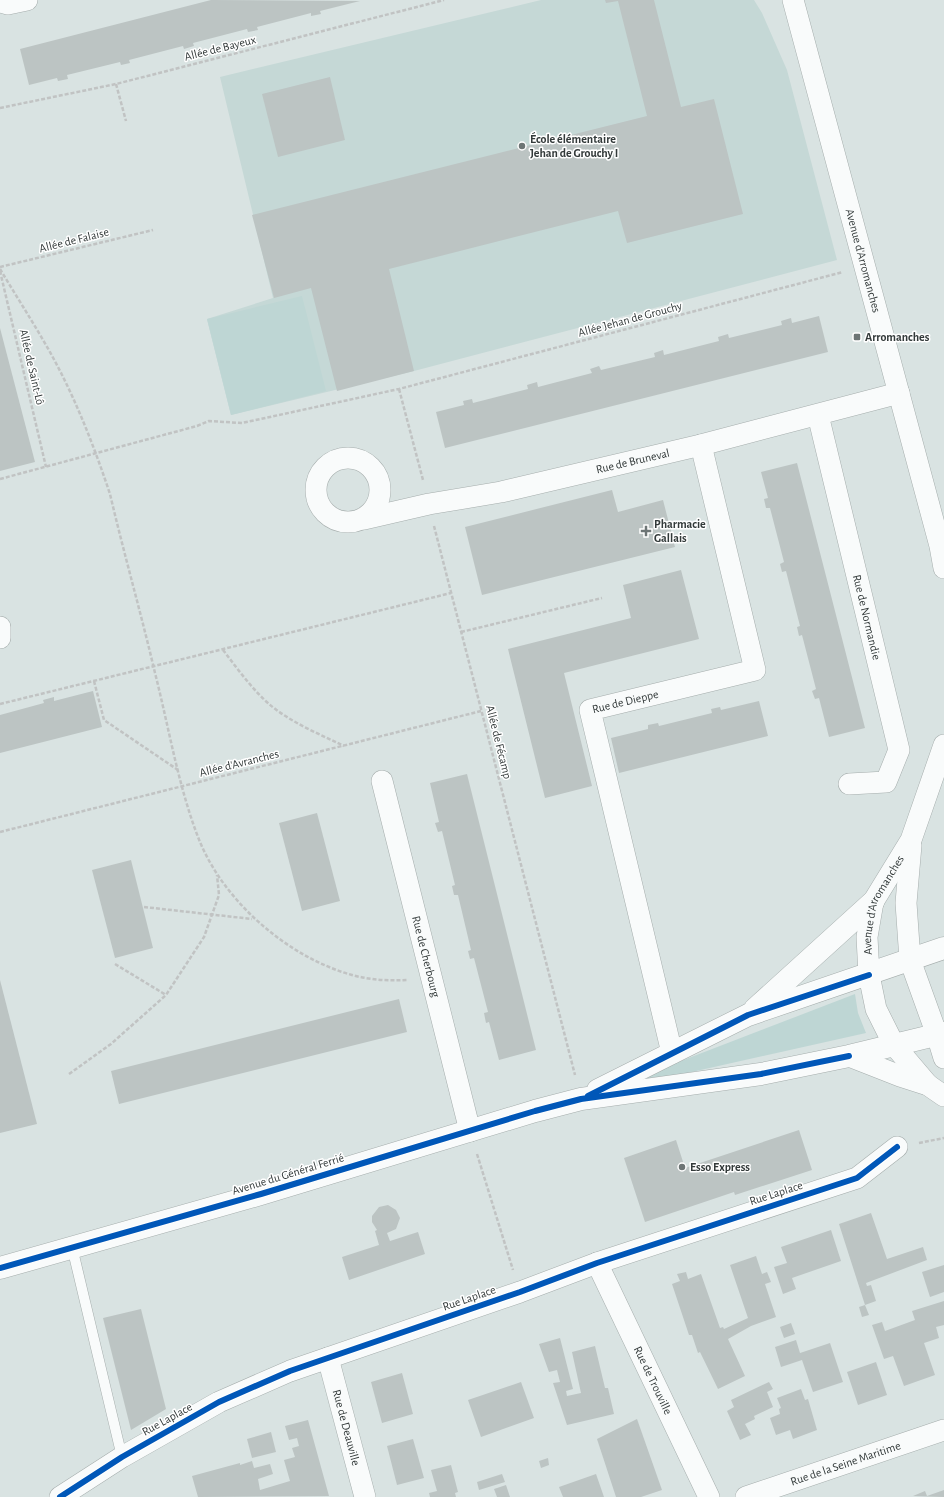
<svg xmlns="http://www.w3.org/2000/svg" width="944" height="1497" font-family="'Alegreya Sans',sans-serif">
	<rect width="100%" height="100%" fill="#d9e3e2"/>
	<polygon fill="#c5d8d6" points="541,0 754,0 762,13 787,70 837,260 414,371 231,415 207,319 273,298 220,77"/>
	<g fill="#bed6d4">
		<polygon points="302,296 326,391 231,415 207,319"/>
		<polygon points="855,994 858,1013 866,1033 598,1093"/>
	</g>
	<g fill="#bcc4c3">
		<polygon points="211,0 360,1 320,11 321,14 311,16 311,13 257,27 258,30 248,32 247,29 193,43 194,46 184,49 183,46 129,60 130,63 121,65 120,62 67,75 68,79 58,81 57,78 29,85 20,49"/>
		<polygon points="605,0 654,0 681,107 714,99 743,214 627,243 618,211 389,269 414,371 337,391 311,288 274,298 252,215 647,116 618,1 606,3"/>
		<polygon points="330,77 345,140 278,157 262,94"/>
		<polygon points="819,316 828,352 445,448 436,412 464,405 463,401 472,399 473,403 528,389 527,385 537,382 538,387 592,373 590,369 599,366 601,370 655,357 654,353 663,350 664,355 719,341 718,337 728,334 729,338 782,325 781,321 791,318 792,323"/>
		<polygon points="0,328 35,462 0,471"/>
		<polygon points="797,463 865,728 829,737 819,698 815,699 812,691 816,689 802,635 799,636 797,627 800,626 786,571 782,572 780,564 784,562 770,508 766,508 764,499 768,498 761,472"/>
		<polygon points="612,490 618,512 663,500 675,547 482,595 465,527"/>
		<polygon points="681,570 699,639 564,673 592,786 545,798 508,649 631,618 623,585"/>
		<polygon points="93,691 102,727 0,753 0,715 44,703 43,700 54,697 54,701"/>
		<polygon points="759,701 768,736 619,773 611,738 648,729 648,725 658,723 659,726 712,713 711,709 720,707 721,710"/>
		<polygon points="467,774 536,1050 499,1060 489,1022 486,1023 484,1013 488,1012 474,958 470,959 468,951 471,950 458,895 454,895 452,886 455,885 442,831 438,832 435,823 439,822 430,783"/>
		<polygon points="317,813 340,901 302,911 279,823"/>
		<polygon points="131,860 153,948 115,958 92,870"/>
		<polygon points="0,980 37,1124 0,1133"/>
		<polygon points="399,999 407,1032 119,1104 111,1071"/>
		<polygon points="799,1130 812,1170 735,1195 734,1192 645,1222 624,1158 676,1140 685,1168"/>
		<polygon points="388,1205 396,1210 400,1218 396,1229 387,1233 390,1241 418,1232 425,1254 349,1280 342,1257 379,1245 375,1231 377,1230 372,1222 372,1216 379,1207"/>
		<polygon points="871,1213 887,1259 923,1247 927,1260 866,1283 867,1286 871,1285 876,1301 865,1305 839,1224"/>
		<polygon points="831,1230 841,1261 792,1278 796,1289 783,1294 774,1267 787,1263 781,1247"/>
		<polygon points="756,1256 762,1274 767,1272 771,1282 765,1284 776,1317 751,1326 728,1339 745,1376 718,1389 700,1352 698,1353 692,1335 689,1335 672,1284 680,1281 677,1274 686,1272 688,1279 701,1274 720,1328 723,1327 724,1329 748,1318 730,1265"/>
		<polygon points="944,1265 944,1292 930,1297 922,1272"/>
		<polygon points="944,1301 944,1325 936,1327 939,1338 924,1343 935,1375 904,1386 893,1356 884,1359 872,1325 882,1322 885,1331 915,1320 912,1311"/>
		<polygon points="865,1305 869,1315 862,1317 859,1307"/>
		<polygon points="141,1309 166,1409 131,1430 103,1318"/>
		<polygon points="791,1323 795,1334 784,1338 780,1327"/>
		<polygon points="560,1338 573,1389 566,1391 567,1396 581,1393 572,1352 595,1346 605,1388 608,1388 614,1414 567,1425 553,1383 560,1382 557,1370 549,1372 539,1344"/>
		<polygon points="796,1340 800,1353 830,1343 843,1382 813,1392 802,1360 781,1367 775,1347"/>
		<polygon points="876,1362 887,1395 858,1405 847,1372"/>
		<polygon points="402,1373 413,1414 382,1423 371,1382"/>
		<polygon points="521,1382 534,1418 481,1437 468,1400"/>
		<polygon points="769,1382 773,1389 767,1392 773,1407 754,1416 755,1419 745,1424 751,1435 740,1440 727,1411 734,1407 731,1400"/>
		<polygon points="801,1389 805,1400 808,1399 817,1430 793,1439 790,1430 776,1435 770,1418 780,1414 779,1409 781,1408 777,1398"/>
		<polygon points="637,1419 662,1490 641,1497 616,1497 597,1439"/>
		<polygon points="308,1420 329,1496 198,1497 192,1476 240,1463 240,1465 252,1461 254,1468 270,1464 273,1474 258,1479 260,1490 290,1481 284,1460 295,1457 292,1448 299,1446 297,1438 289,1440 285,1426"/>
		<polygon points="271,1432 276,1452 252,1458 247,1439"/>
		<polygon points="413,1439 424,1478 397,1485 387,1446"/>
		<polygon points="548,1458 549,1465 541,1468 539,1461"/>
		<polygon points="451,1465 458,1492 455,1493 456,1497 430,1497 429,1493 437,1491 431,1470"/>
		<polygon points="502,1474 505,1482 479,1490 477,1482"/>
		<polygon points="596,1474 604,1497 563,1497 559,1487"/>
		<polygon points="506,1485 510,1497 497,1497 494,1489"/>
		<polygon points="944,1490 944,1497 913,1496 925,1491 927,1496"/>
	</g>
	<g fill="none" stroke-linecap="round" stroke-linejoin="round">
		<defs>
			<polyline id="service" points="72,1247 122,1457"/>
			<g id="minor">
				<path id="s1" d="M 793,0 L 940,546 L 944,568"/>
				<polyline points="0,2 8,4 27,0"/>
				<path id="s2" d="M 818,415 L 899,750 L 886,782 L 849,784"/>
				<circle cx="348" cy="490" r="32"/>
				<path id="s3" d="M 364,519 L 429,504 L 501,492 L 701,445 L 899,393"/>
				<polyline points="0,627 0,638"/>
				<path id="s4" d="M 382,781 L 470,1131"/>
				<polyline points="911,845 906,903 910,960 937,1035 944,1058"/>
				<path id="s5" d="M 672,1053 L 590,710 L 755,670 L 701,445"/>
				<polyline points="849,1056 900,1076 928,1085 944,1096"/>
				<path id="s6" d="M 928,1085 L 894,1045 L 876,1009 L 869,975 L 867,937 L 873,902 L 911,840 L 944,745"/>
				<path id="s7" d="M 597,1263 L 709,1497"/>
				<path id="s8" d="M 328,1358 L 365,1497"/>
				<polyline points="60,1497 122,1457 219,1402 290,1371 520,1292 597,1263 857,1178 897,1147"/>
				<path id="s9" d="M 746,1497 L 944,1430"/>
			</g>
			<g id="tertiary">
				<polyline points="755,1009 873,902"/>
				<polyline points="598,1090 748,1015 944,948"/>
				<polyline points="0,1268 261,1194 535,1111 581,1099 761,1074 849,1056 944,1033"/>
			</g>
		</defs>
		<use href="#service" stroke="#a5adac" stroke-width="11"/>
		<use href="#minor" stroke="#a5adac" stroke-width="22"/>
		<use href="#tertiary" stroke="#a5adac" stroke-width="23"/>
		<g stroke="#c1c3c3" stroke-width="2.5" stroke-dasharray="4 2" stroke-linecap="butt">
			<polyline points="116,84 126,121"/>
			<polyline points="0,108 116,84 444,0"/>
			<polyline points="0,267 153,230"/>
			<path d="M 0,269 C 15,294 31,319 46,345 C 73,392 93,443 110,494 C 124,554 141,613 155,673 C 169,728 178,785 198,837 C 222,900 287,957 352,975 C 370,980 389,981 408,980"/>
			<polyline points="0,271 46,467"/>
			<polyline points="399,389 423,480"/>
			<polyline points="0,479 197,426 209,421 242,423 399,389 843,272"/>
			<polyline points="434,526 575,1075"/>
			<polyline points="461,632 602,598"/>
			<path d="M 223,650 C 237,668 251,688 269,704 C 290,722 319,734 344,746"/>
			<polyline points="94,681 104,720 178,770"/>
			<polyline points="0,704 451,593"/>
			<polyline points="0,832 481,711"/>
			<polyline points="144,907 252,919"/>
			<polyline points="115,964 166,995"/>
			<polyline points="69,1074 111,1044 166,995 204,937 219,895 217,875"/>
			<polyline points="919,1143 944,1138"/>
			<polyline points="477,1154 513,1270"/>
		</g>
		<use href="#service" stroke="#f9fbfb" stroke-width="10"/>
		<use href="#minor" stroke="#f9fbfb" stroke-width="21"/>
		<use href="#tertiary" stroke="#f9fbfb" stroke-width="22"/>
		<defs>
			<g id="cycleway">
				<polyline points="588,1096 748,1015 869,975"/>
				<polyline points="0,1268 261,1194 535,1111 581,1099 761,1074 849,1056"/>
				<polyline points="60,1497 122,1457 219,1402 290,1371 520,1292 597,1263 857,1178 897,1147"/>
			</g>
		</defs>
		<use href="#cycleway" stroke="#fff" stroke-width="8"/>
		<use href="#cycleway" stroke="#0057b8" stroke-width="6"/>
	</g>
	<g fill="#6d7575" stroke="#fff" stroke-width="1.5">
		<circle cx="522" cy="146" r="4"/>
		<rect x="853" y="333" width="8" height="8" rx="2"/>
		<path d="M644 525h4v4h4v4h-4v4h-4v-4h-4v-4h4z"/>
		<circle cx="682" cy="1167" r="4"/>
	</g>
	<g text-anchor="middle" stroke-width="3" stroke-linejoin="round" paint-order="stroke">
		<g font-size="12" fill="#333a3a" stroke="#fff">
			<text transform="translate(220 48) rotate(-14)" y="4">Allée de Bayeux</text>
			<text transform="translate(74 240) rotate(-14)" y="4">Allée de Falaise</text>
			<text dy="4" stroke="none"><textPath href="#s1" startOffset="270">Avenue d'Arromanches</textPath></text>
			<text transform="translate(630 319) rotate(-15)" y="4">Allée Jehan de Grouchy</text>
			<text transform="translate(32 367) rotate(77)" y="4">Allée de Saint-Lô</text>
			<text dy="4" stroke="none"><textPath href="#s3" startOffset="275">Rue de Bruneval</textPath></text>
			<text dy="4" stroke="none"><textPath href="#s2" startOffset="208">Rue de Normandie</textPath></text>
			<text dy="4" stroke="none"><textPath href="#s5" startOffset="389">Rue de Dieppe</textPath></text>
			<text transform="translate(499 742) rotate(76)" y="4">Allée de Fécamp</text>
			<text transform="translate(239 763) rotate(-14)" y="4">Allée d'Avranches</text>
			<text dy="4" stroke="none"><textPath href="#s6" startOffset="201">Avenue d'Arromanches</textPath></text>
			<text dy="4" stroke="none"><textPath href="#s4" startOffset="181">Rue de Cherbourg</textPath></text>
			<text transform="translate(288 1174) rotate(-17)" y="4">Avenue du Général Ferrié</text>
			<text transform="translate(776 1193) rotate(-18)" y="4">Rue Laplace</text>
			<text transform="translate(469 1298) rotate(-19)" y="4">Rue Laplace</text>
			<text dy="4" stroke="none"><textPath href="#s7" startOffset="130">Rue de Trouville</textPath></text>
			<text transform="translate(167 1419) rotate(-29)" y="4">Rue Laplace</text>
			<text dy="4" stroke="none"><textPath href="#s8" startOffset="72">Rue de Deauville</textPath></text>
			<text dy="4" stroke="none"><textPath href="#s9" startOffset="105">Rue de la Seine Maritime</textPath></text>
		</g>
		<g font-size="12" font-weight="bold" fill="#333a3a" stroke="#fff" text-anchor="start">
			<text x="530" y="143">École élémentaire<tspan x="530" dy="14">Jehan de Grouchy I</tspan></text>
			<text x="865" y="341">Arromanches</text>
			<text x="654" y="528">Pharmacie<tspan x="654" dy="14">Gallais</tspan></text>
			<text x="690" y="1171">Esso Express</text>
		</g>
	</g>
</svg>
